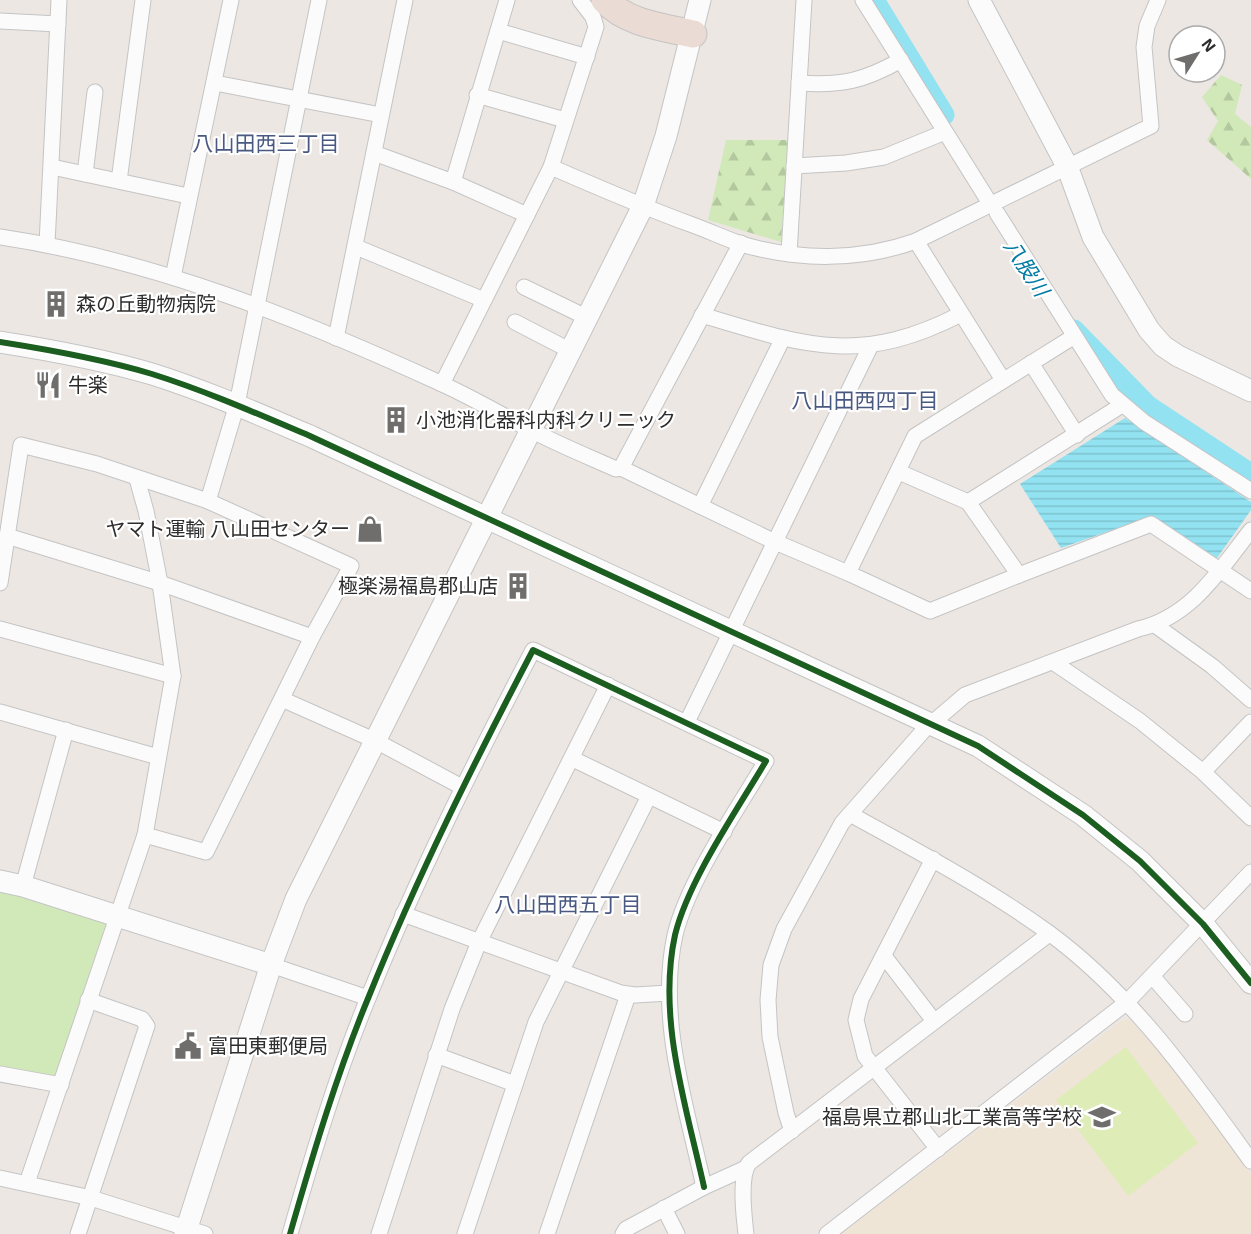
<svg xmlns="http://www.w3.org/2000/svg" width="1251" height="1234" font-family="'Exo 2','Noto Sans JP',sans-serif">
	<defs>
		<pattern id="forest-firs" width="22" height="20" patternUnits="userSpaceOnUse" patternTransform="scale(1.5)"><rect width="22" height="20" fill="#d1e9b9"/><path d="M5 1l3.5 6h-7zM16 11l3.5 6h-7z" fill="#b4c89f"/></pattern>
		<pattern id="water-rules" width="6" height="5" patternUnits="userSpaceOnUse" patternTransform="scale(1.5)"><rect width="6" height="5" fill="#92e2f1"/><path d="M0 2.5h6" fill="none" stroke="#7ec2cf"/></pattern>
	</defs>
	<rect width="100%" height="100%" fill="#ece7e2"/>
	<polygon fill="#efe5d7" points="1129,1019 1166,1060 1251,1174 1251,1234 841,1234 1121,1021"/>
	<g fill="url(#forest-firs)">
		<polygon points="1221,75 1242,85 1235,114 1251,127 1251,179 1207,140 1218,121 1202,97"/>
		<polygon points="726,140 788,140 781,242 708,220"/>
	</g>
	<polygon fill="#d1e9b9" points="0,889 107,920 55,1077 0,1068"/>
	<polygon fill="#deecb7" points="1126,1047 1198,1143 1128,1196 1056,1100"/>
	<polygon fill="url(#water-rules)" points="1125,418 1251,502 1251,510 1217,558 1152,516 1061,548 1020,484"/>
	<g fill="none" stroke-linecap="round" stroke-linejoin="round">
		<g stroke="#92e2f1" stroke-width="21">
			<polyline points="874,0 944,115"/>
			<polyline points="1074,330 1148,406 1251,474"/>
		</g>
		<defs>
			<g id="street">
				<polyline points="863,0 991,205"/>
				<polyline points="0,21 58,24"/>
				<polyline points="498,31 587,57"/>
				<polyline points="215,83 381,115"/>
				<path d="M 799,83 C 841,86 864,81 901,60"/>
				<polyline points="477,95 565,120"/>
				<polyline points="374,153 453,182 527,215"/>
				<polyline points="794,166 846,163 884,157 945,132"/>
				<polyline points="52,167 188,196"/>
				<polyline points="551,167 596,27 593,17 580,0"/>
				<polyline points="85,174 95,92"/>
				<polyline points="119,181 143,0"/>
				<polyline points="453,182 507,0"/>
				<polyline points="997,213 1112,395 1144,422 1251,491"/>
				<path d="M 0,237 C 154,260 300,319 440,383 C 471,397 500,414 529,429 C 557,444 587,456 616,469 L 621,468"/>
				<polyline points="916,241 1003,380"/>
				<polyline points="741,243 621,468 773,541 848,573 915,436 1073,337"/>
				<polyline points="47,244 59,0"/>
				<polyline points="356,247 484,300"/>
				<polyline points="789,254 804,0"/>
				<polyline points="173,277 231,0"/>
				<polyline points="524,287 588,318"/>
				<path d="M 702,315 C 805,346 860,366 961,314"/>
				<polyline points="515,322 571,351"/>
				<polyline points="336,338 405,0"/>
				<polyline points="1031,363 1077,435"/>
				<path d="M 442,384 L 551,167 C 597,187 643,207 690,224 C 707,230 724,238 741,244 C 799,261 860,261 916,241 L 1151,126 L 1144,47 L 1147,26 L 1158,0"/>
				<polyline points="899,472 968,502 1019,575 1151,524 1251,591"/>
				<polyline points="208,501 237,404 319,0"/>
				<polyline points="968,502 1122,405"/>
				<polyline points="700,506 783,338"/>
				<polyline points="7,536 160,583 312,637"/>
				<polyline points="848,573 930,611 1019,575"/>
				<polyline points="0,583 21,445 97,464 208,501 351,566 312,637 206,852 145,835"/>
				<polyline points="1155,625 1212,666 1251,700"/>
				<polyline points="0,629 173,676"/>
				<polyline points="1053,662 1140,721 1203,772 1251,818"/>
				<polyline points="284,700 374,740 462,787"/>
				<polyline points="0,712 158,757"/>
				<polyline points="687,722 871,345"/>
				<polyline points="573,759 724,832"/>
				<polyline points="1203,772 1251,722"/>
				<path d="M 850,814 C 917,851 987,888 1049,933 C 1131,993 1192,1079 1251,1161"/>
				<polyline points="933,859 861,999 856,1020 865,1056 938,1149"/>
				<polyline points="23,886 66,730"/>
				<polyline points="403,914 621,993 635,995 669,993"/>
				<polyline points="884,956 934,1021"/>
				<polyline points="271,965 368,998"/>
				<polyline points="1153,977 1185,1014"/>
				<polyline points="436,1055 515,1084"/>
				<polyline points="0,1074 61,1085"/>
				<path d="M 792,1131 L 786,1113 L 770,1037 L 768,1000 L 771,965 L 784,929 L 842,823 L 924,730 L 965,695 L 1138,629 C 1191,617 1219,571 1251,530"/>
				<polyline points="0,1178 91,1198 205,1234"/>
				<polyline points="27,1183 145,835 173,676 160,583 146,511 137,479"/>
				<polyline points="664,1208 677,1234"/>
				<polyline points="78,1234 147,1026 142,1019 88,1000"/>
				<path d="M 290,1234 C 313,1154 337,1073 369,996 C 417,877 474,763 533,650 L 766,761 C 737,810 688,881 675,935 C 657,1018 686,1105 704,1187"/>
				<polyline points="379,1234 452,1009 479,942 608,685"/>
				<polyline points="465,1234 536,1022 649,796"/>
				<polyline points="547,1234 628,995"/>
				<polyline points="623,1234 626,1229 704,1187 746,1168"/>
				<path d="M 746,1234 C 744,1217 739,1177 749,1163 L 1049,934"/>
				<polyline points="827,1234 1126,1003 1251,872"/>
			</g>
			<g id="secondary">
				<polyline points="979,0 1067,166 1093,237 1149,330 1163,346 1178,356 1251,391"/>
				<path d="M 0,342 C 51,350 102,359 152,374 C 206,391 258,414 310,436 L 978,746 L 1083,815 L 1140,861 L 1203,924 L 1251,983"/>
				<polyline points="0,881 23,886 271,965"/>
				<polyline points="185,1234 271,965 296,899 643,206 666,136 700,0"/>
			</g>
			<path id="highway" d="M 605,0 C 627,24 663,27 693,34"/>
		</defs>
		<use href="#street" stroke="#c5c4c4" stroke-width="17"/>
		<use href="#secondary" stroke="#c5c4c4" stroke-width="23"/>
		<use href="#highway" stroke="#c6c4c3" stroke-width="29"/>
		<use href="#street" stroke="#fcfbfb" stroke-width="15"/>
		<use href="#secondary" stroke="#fcfbfb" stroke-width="21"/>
		<use href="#highway" stroke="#eadcd4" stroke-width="27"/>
		<defs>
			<g id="cycleway">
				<path d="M 0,342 C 51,350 102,359 152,374 C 206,391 258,414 310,436 L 978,746 L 1083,815 L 1140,861 L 1203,924 L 1251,983"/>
				<path d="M 290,1234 C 313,1154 337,1073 369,996 C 417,877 474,763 533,650 L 766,761 C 737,810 688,881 675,935 C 657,1018 686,1105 704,1187"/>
			</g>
		</defs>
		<use href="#cycleway" stroke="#fff" stroke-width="10"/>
		<use href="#cycleway" stroke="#1b5e20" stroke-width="6"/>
	</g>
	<defs>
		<symbol id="building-bare" viewBox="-9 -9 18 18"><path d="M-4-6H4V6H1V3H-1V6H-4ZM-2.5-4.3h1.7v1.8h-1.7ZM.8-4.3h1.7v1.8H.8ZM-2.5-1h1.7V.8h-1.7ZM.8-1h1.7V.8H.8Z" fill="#706e6c" stroke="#fff" stroke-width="2.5" paint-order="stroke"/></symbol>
		<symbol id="restaurant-bare" viewBox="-9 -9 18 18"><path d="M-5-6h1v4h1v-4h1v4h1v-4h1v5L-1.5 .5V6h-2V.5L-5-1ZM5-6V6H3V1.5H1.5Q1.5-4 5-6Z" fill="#706e6c" stroke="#fff" stroke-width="2.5" paint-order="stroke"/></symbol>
		<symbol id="shop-bare" viewBox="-9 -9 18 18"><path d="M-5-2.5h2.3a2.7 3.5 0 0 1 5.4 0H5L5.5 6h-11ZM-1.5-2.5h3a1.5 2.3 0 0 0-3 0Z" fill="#706e6c" stroke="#fff" stroke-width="2.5" paint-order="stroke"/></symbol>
		<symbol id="civic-bare" viewBox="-9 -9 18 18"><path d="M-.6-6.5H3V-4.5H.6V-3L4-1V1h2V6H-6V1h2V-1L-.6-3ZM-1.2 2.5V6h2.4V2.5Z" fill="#706e6c" stroke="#fff" stroke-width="2.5" paint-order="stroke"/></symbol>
		<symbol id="school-bare" viewBox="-9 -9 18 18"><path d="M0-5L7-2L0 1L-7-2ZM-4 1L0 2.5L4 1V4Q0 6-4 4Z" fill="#706e6c" stroke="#fff" stroke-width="2.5" paint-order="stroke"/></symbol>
	</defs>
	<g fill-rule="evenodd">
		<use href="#building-bare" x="37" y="285" width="38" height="38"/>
		<use href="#restaurant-bare" x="29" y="366" width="38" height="38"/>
		<use href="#building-bare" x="377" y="401" width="38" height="38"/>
		<use href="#shop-bare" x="351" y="510" width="38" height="38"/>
		<use href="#building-bare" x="499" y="567" width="38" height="38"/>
		<use href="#civic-bare" x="169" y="1027" width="38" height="38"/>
		<use href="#school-bare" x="1083" y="1098" width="38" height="38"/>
	</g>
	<g text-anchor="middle" stroke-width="4.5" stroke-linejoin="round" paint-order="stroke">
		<g font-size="20" fill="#2d2d2d" stroke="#fff" text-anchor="start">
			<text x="76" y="311">森の丘動物病院</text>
			<text x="68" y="392">牛楽</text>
			<text x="416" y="427">小池消化器科内科クリニック</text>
			<text x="350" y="536" text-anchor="end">ヤマト運輸 八山田センター</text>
			<text x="498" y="593" text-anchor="end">極楽湯福島郡山店</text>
			<text x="208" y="1053">富田東郵便局</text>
			<text x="1082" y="1124" text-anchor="end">福島県立郡山北工業高等学校</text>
		</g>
		<g font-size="21" fill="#495982" stroke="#fff">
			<text x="266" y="151">八山田西三丁目</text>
			<text x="865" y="408">八山田西四丁目</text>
			<text x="568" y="912">八山田西五丁目</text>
		</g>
		<g font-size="21" font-style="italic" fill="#047ba4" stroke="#fff">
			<text transform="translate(1026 268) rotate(57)" y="7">八股川</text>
		</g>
	</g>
	<g transform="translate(1197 54) rotate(53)"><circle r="28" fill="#ffffff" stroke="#ababab" stroke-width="1.5"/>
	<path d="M0-4.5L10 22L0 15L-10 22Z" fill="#706e6c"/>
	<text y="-9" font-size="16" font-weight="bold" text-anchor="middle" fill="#2d2d2d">N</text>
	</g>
</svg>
